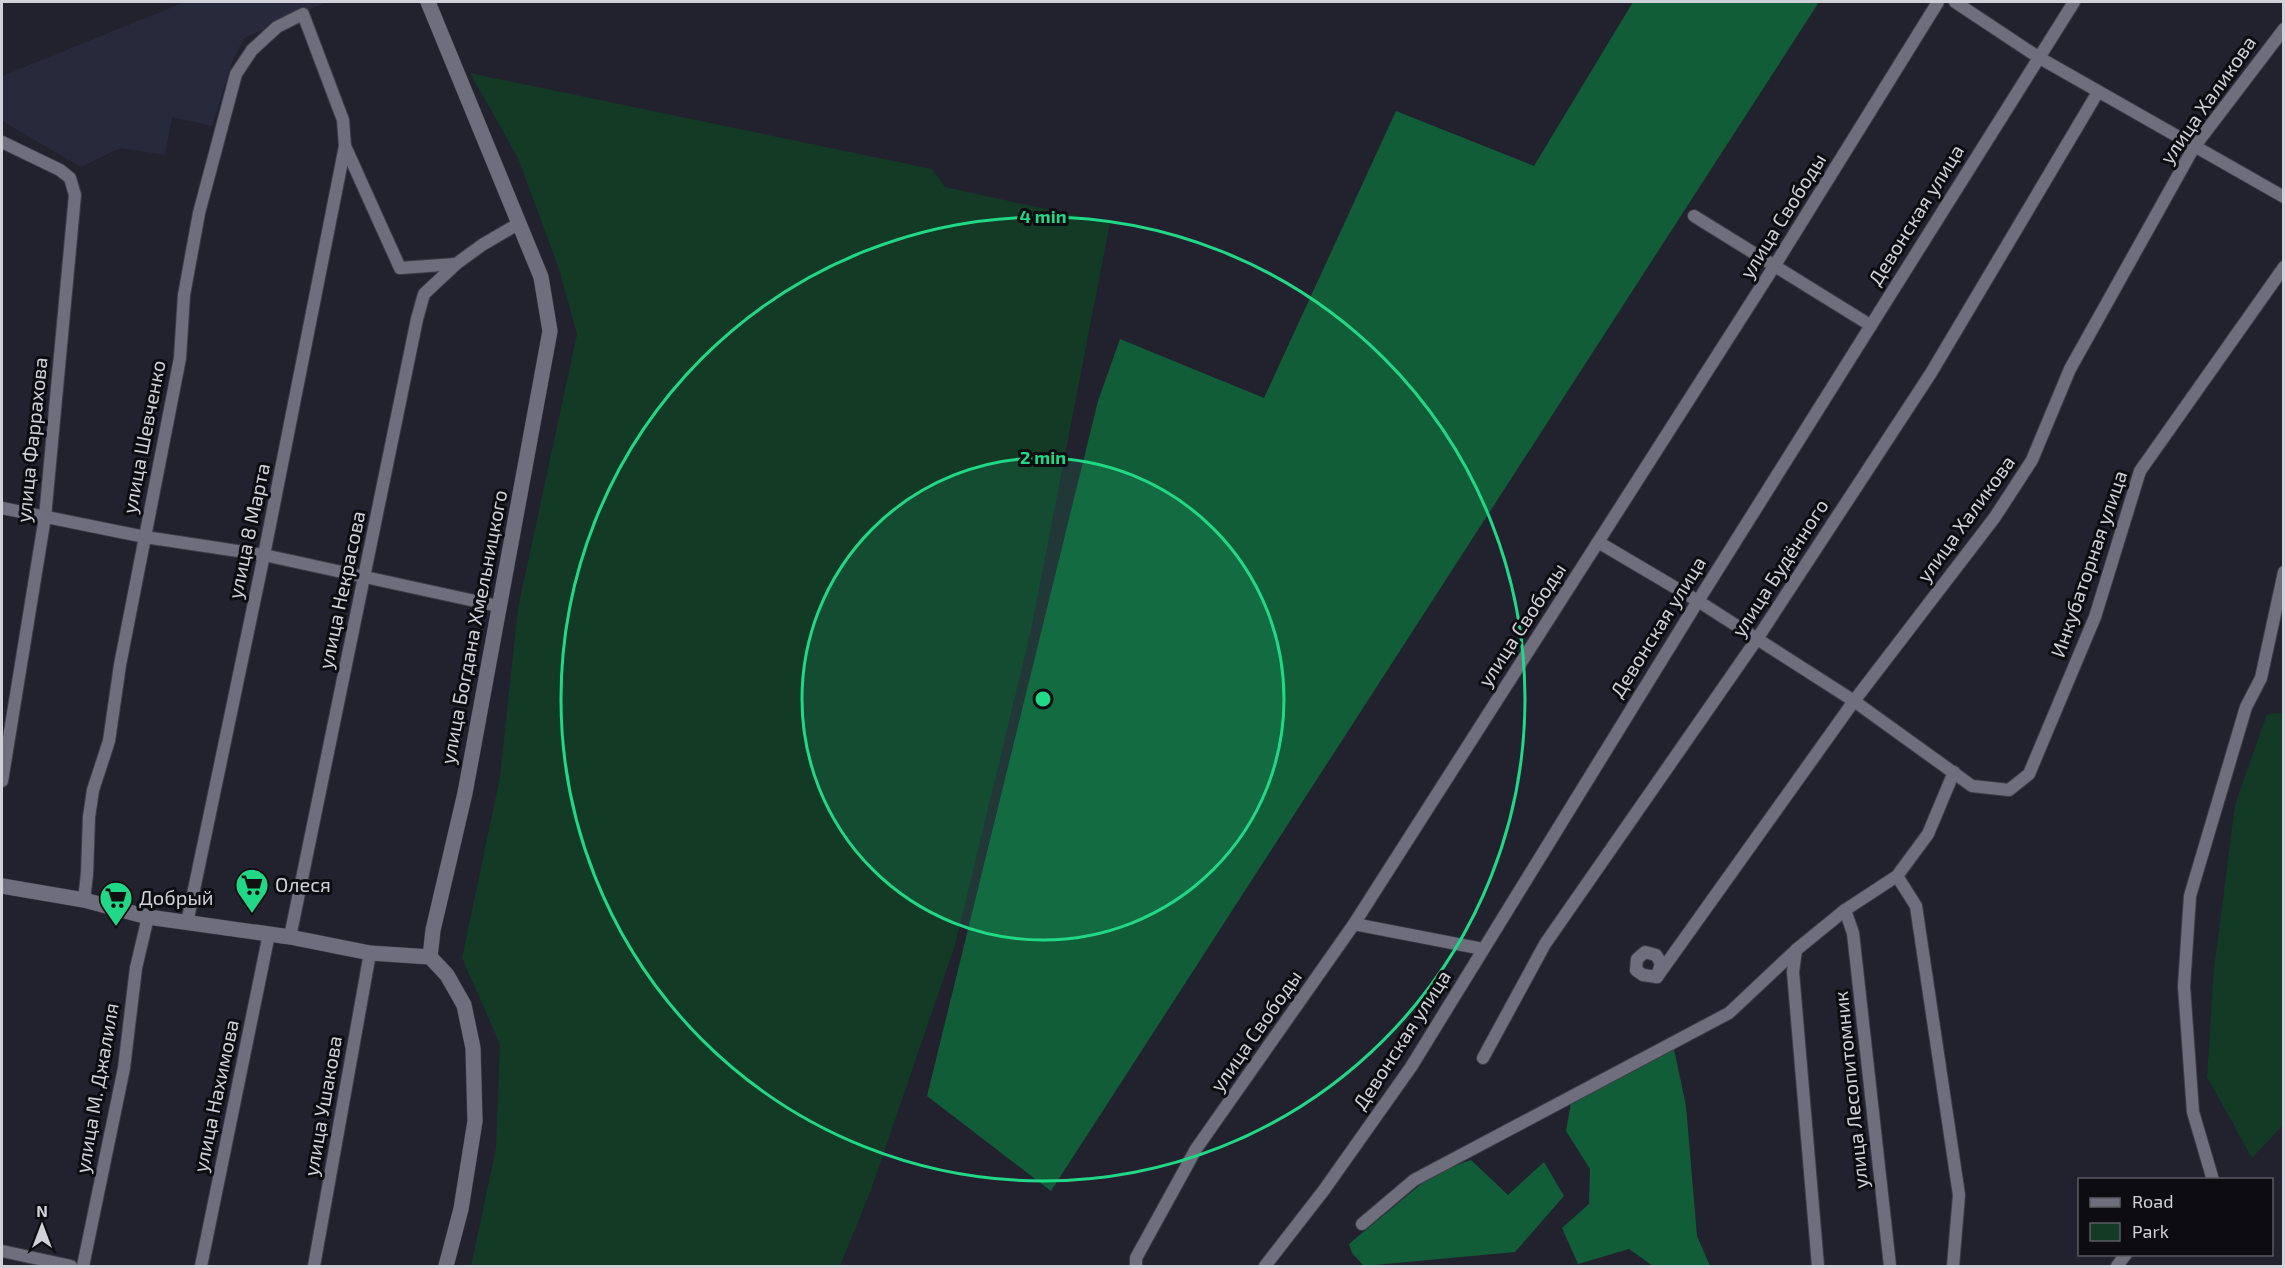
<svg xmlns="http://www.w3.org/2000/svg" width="2285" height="1268" font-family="'Exo 2',sans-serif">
	<rect width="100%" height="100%" fill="#22222e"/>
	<polygon fill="#28293b" points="185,2 327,2 244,38 232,62 212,126 172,117 165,155 120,148 81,167 2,121 2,76"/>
	<g fill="#123a25">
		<polygon points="470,73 932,169 945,187 1110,223 1031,630 955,945 871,1190 840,1266 471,1266 496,1148 500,1044 462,958 500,777 518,608 577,334 559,269 518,158"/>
		<polygon points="2283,713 2283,1125 2252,1158 2207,1077 2214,969 2235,805 2267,714"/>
	</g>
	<g fill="#105d38">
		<polygon points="1633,2 1819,2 1051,1191 927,1096 1098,401 1120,339 1264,398 1396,111 1534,166"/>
		<polygon points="1674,1049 1686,1106 1697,1236 1710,1266 1653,1266 1629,1249 1578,1264 1562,1228 1589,1204 1590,1169 1566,1131 1571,1103"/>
		<polygon points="1471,1160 1508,1195 1544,1162 1564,1196 1515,1252 1364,1266 1352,1253 1349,1244 1433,1174"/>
	</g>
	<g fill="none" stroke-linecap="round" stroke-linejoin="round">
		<defs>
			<g id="minor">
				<polyline points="1955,2 2038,57 2284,197"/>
				<polyline points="2,142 60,170 70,178 75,195 45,517 2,781"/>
				<polyline points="1694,216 1870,325"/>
				<polyline points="2,508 145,537 264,555 498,606"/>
				<polyline points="1598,542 1698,601 1854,701 1972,786 2009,790 2029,774 2095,617 2140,471 2284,267"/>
				<polyline points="1897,876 1916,906 1959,1195 1953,1266"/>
				<polyline points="84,900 87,874 89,817 93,790 109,741 120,665 180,358 184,295 199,213 236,74 252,50 277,27 303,14 343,120 345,146 400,268 456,264"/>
				<polyline points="1845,910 1853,933 1890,1266"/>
				<polyline points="187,923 264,555 345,146"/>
				<polyline points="1354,924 1483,949"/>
				<polyline points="290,937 417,319 424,294 456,264 482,245 518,224"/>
				<polygon points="1645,952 1656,955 1661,963 1657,977 1643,975 1636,970 1637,959"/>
				<polyline points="1657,977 1854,701 1995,517 2032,460 2070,369 2194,147 2284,29"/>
				<polyline points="1483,1058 1545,944 1757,639 1931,373 2098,92"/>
				<polyline points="2213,1180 2193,1112 2184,986 2190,896 2246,707 2261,678 2284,572"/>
				<polyline points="1362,1224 1414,1180 1729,1013 1796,950"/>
				<polyline points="2,1251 71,1266"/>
				<polyline points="83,1266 124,1068 136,968 148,917"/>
				<polyline points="201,1266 269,934"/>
				<polyline points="314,1266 370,953"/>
				<polyline points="1136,1266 1136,1258 1196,1149 1354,924 1775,265 1938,2"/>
				<polyline points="1265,1266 1324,1190 1411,1067 1698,601 2074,2"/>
				<polyline points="1818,1266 1793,972 1796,950 1845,910 1897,876 1928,834 1954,772"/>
				<polyline points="2117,1266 2126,1254"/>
			</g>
			<g id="tertiary">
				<polyline points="428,2 541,277 550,331 465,793 433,930 430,957 447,975 464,1005 473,1048 475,1121 461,1209 446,1266"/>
				<polyline points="2,886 84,900 148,917 290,937 370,953 430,957"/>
			</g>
		</defs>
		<use href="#minor" stroke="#3e3e49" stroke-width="14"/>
		<use href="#tertiary" stroke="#3e3e49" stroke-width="16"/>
		<use href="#minor" stroke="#6e6e7d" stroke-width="12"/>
		<use href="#tertiary" stroke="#6e6e7d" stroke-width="15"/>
	</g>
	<circle cx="1043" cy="699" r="241" fill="#21d887" fill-opacity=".12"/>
	<g fill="none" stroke="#21d887" stroke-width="3">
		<circle cx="1043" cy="699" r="241"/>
		<circle cx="1043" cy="699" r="482"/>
	</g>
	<defs>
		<symbol id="supermarket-pin" viewBox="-11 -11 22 30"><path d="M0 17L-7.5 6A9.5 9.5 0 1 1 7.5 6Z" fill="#21d887" stroke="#0c0c11"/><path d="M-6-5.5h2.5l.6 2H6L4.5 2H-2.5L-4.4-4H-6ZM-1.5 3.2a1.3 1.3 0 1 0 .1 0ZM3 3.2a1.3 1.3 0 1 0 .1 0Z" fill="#111"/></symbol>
	</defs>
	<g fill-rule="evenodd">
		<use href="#supermarket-pin" x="233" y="866" width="38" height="52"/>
		<use href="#supermarket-pin" x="97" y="879" width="38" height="52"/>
	</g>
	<g text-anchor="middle" stroke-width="6" stroke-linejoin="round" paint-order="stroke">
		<g font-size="20" fill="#d1d1d9" stroke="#0c0c11">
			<text transform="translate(2208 100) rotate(-55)" y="7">улица Халикова</text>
			<text transform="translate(1916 215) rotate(-58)" y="7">Девонская улица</text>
			<text transform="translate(1783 216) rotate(-58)" y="7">улица Свободы</text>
			<text transform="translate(144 437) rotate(-79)" y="7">улица Шевченко</text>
			<text transform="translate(32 440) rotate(-84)" y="7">улица Фаррахова</text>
			<text transform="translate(1966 519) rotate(-54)" y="7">улица Халикова</text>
			<text transform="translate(249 531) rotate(-78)" y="7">улица 8 Марта</text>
			<text transform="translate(2089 564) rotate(-71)" y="7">Инкубаторная улица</text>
			<text transform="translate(1780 568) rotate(-57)" y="7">улица Будённого</text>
			<text transform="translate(342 590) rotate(-78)" y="7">улица Некрасова</text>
			<text transform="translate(1522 625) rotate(-57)" y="7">улица Свободы</text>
			<text transform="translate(474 627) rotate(-79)" y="7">улица Богдана Хмельницкого</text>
			<text transform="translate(1658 627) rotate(-58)" y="7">Девонская улица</text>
			<text transform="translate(1256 1031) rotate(-55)" y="7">улица Свободы</text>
			<text transform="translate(1402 1040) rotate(-57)" y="7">Девонская улица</text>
			<text transform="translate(97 1088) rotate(-80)" y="7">улица М. Джалиля</text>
			<text transform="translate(1851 1090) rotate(-96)" y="7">улица Лесопитомник</text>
			<text transform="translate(216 1096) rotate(-78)" y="7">улица Нахимова</text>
			<text transform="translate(323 1106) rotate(-80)" y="7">улица Ушакова</text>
		</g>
		<g font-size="20" fill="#d1d1d9" stroke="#0c0c11" text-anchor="start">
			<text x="275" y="892">Олеся</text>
			<text x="139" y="905">Добрый</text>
		</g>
	</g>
	<circle cx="1043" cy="699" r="9" fill="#21d887" stroke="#0c0c11" stroke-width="3"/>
	<g font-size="18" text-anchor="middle" font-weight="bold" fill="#21d887" stroke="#0c0c11" stroke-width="6" stroke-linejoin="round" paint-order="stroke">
		<text x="1043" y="223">4 min</text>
		<text x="1043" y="464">2 min</text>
	</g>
	<rect width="2285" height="1268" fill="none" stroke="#d1d1d9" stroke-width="6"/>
	<rect x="2078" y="1178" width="195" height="78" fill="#0c0c11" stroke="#5b5b61" stroke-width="1.5"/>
	<rect x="2090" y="1198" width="30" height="9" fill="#6e6e7d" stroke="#5b5b61" stroke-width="1.5"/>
	<text x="2132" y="1208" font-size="18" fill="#d1d1d9">Road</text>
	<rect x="2090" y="1223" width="30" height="18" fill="#123a25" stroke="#5b5b61" stroke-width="1.5"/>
	<text x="2132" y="1238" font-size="18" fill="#d1d1d9">Park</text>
	<g transform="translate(42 1226)" stroke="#0c0c11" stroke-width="4.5" paint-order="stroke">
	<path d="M0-4.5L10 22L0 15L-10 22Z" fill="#d1d1d9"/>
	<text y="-9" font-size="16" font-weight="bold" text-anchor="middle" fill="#d1d1d9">N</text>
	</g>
</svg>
